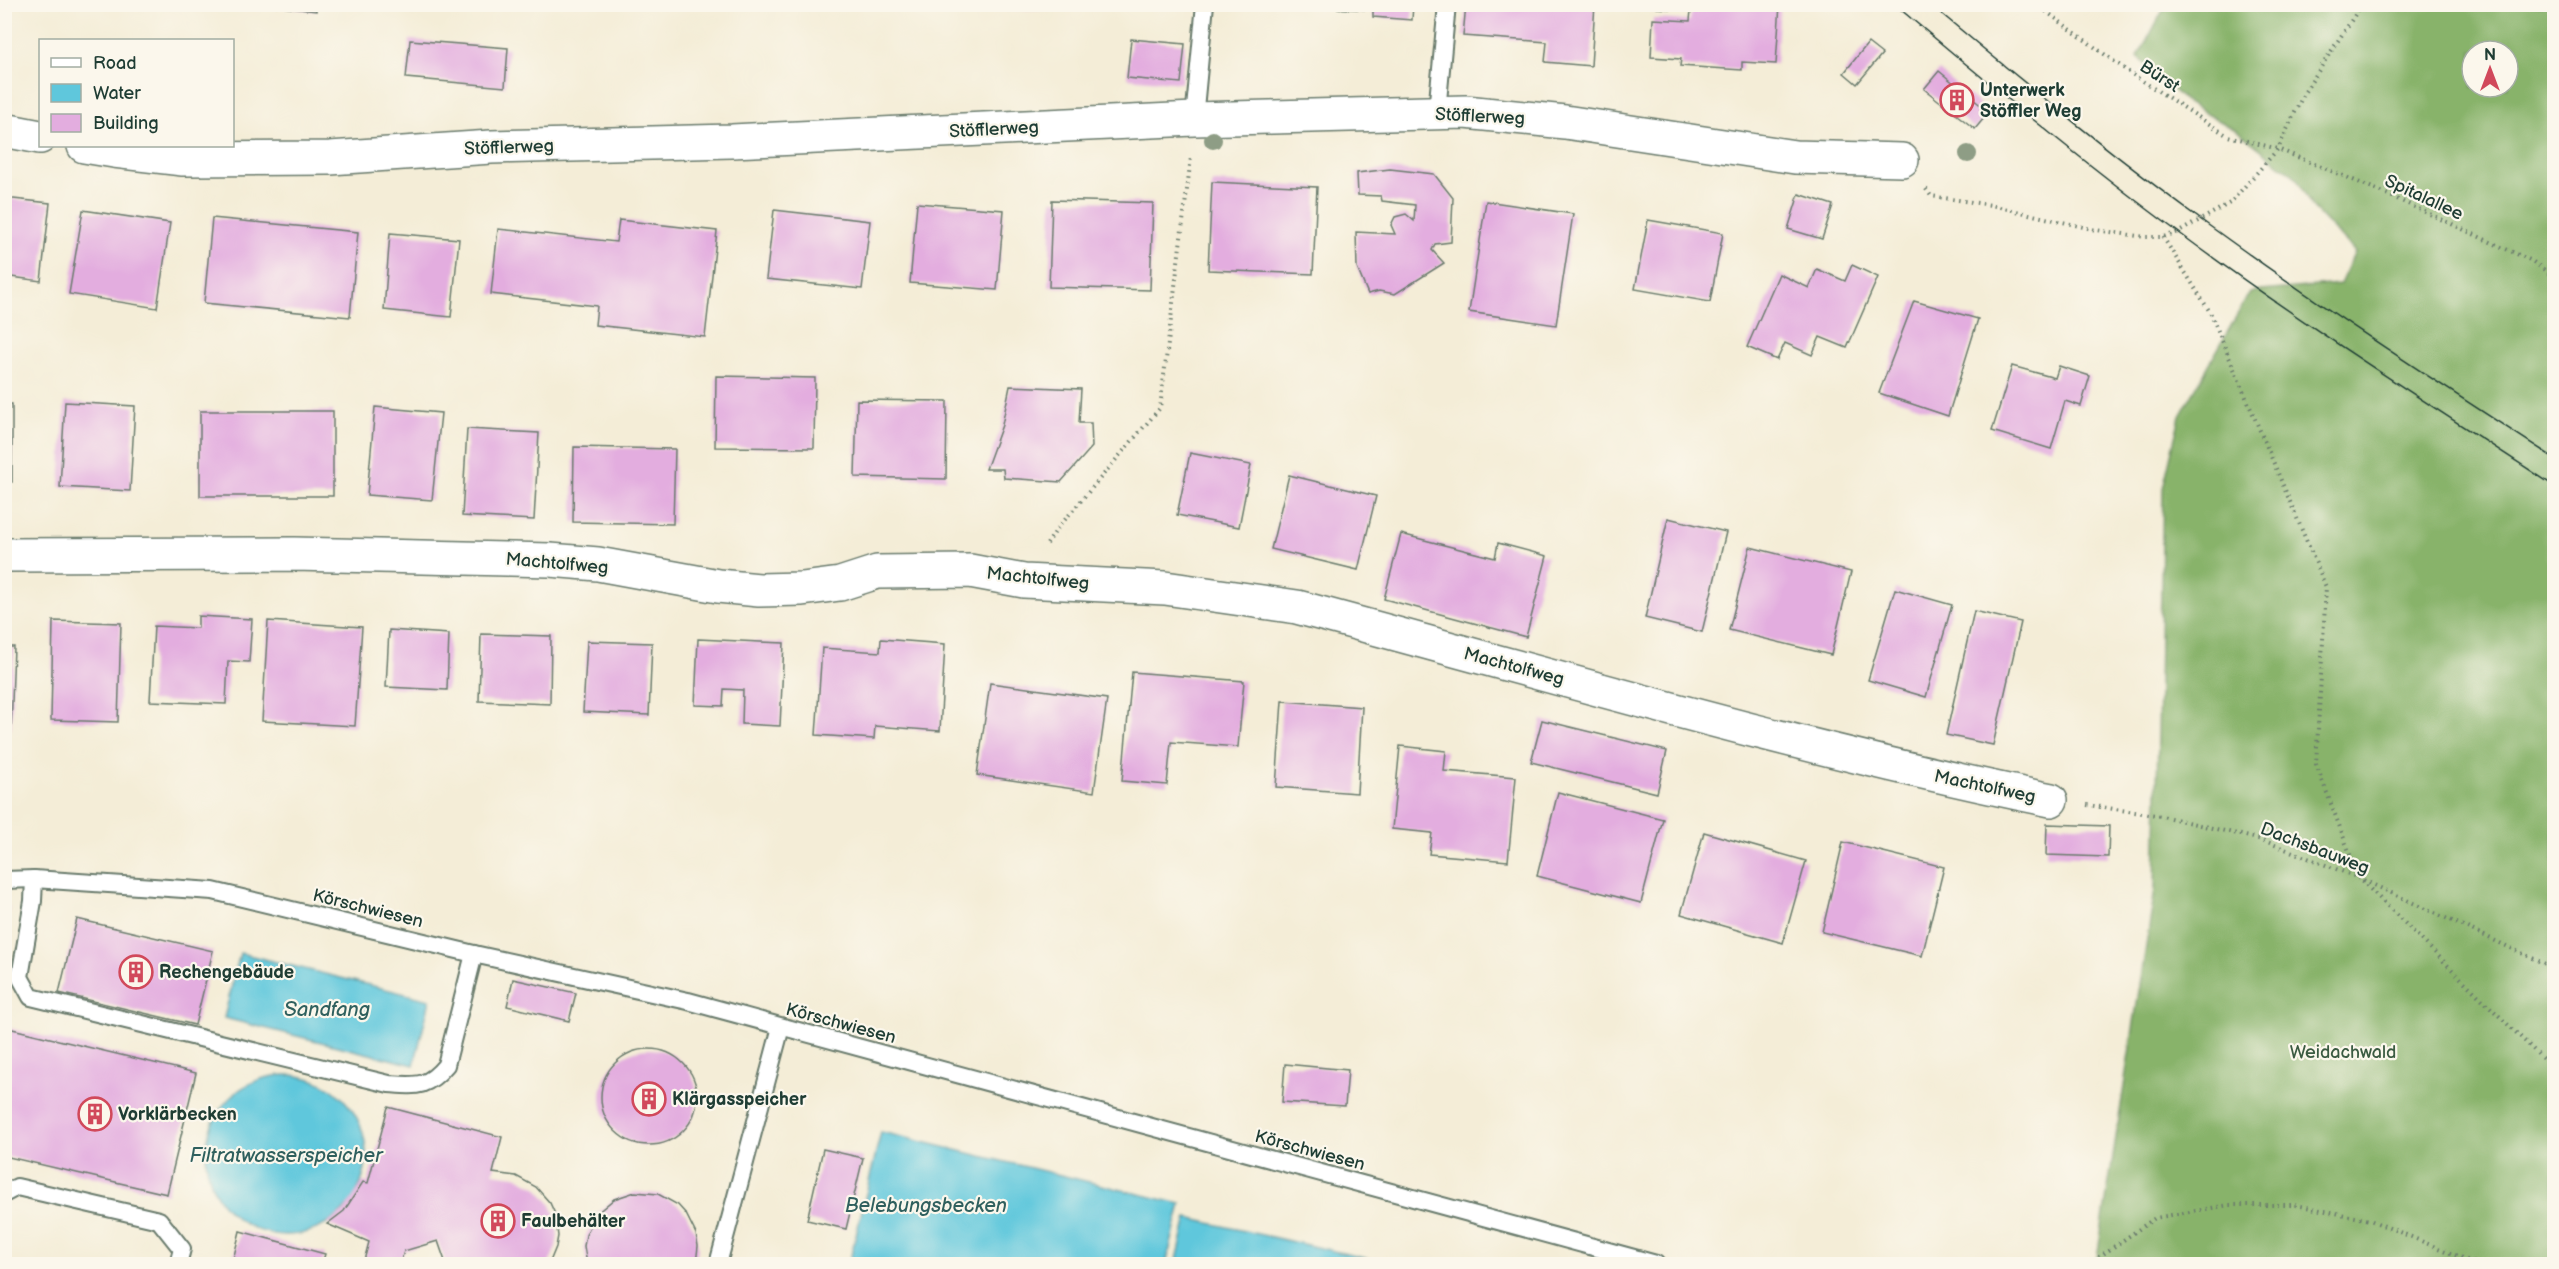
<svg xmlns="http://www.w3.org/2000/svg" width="2559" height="1269" font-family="'Balsamiq Sans',sans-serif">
	<rect width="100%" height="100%" fill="#fbf7ec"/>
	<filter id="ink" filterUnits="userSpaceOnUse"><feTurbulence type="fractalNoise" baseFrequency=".0167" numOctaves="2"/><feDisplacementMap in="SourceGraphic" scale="12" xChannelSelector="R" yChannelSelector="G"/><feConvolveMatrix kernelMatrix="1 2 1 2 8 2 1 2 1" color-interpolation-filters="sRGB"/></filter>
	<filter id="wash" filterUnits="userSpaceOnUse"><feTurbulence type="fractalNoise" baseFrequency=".008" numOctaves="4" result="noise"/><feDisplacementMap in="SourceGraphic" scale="24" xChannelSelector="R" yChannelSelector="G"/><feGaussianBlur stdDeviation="1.35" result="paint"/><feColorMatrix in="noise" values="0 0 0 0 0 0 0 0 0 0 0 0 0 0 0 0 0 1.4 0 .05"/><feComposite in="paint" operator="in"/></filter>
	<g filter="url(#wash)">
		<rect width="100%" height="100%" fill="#f4edd7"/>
		<path fill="#88b36b" stroke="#547850" stroke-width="1.5" fill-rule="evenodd" d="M 2166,5 L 2554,5 L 2554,1264 L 2096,1264 L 2155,889 L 2163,488 L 2180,416 L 2250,292 L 2340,284 L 2355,252 L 2312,207 L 2296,177 L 2236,130 L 2187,103 L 2138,57 ZM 2472,51 L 2508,51 L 2508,87 L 2472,87 Z"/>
		<g fill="#5fc7dc" stroke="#3f8288" stroke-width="1.5">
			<polygon points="240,953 430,1000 414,1065 224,1018"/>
			<circle cx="286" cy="1155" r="80"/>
			<polygon points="881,1132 1181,1204 1166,1264 849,1264"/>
			<polygon points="1187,1218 1391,1264 1176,1264"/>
		</g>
		<g id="blocks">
			<g fill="#e3addf">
				<polygon points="256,4 316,4 316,11"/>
				<polygon points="996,4 1081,4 1081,8 996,10"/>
				<polygon points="1332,4 1413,4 1412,20 1373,17 1373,10 1332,8"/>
				<polygon points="1466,4 1595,4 1591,66 1545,62 1547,42 1463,36"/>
				<polygon points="1657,4 1780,4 1776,64 1742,62 1742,70 1680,66 1681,59 1651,57 1653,19 1690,21 1691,10 1657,8"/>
				<polygon points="1131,39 1185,44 1181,83 1127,78"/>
				<polygon points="410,40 508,48 505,87 406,78"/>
				<polygon points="1868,43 1882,54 1857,84 1844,73"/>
				<polygon points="1939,71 1989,112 1975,129 1924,89"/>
				<polygon points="1390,169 1434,174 1453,198 1451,242 1435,244 1432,250 1444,263 1395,294 1379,291 1368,294 1357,268 1356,232 1395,234 1391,225 1395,217 1406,214 1414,221 1415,205 1382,201 1381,196 1358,195 1357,173"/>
				<polygon points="1212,182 1317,187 1313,274 1208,270"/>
				<polygon points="1799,194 1833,205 1822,239 1788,229"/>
				<polygon points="4,198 50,203 41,281 4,276"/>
				<polygon points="1052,200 1153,203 1150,290 1049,287"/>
				<polygon points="1486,201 1573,214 1556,325 1469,312"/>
				<polygon points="917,203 1004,210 997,290 910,283"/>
				<polygon points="83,210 170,223 157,308 69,294"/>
				<polygon points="774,210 870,221 862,289 766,279"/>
				<polygon points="212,218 358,232 350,317 204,303"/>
				<polygon points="619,220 717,231 705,337 595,325 597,306 491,294 498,229 616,242"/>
				<polygon points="1648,220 1723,233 1710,302 1635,289"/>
				<polygon points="390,233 459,239 451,317 384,310"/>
				<polygon points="1852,265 1878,277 1847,348 1820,337 1812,355 1785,343 1777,360 1747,347 1779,274 1809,288 1817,269 1845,281"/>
				<polygon points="1914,301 1978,319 1948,416 1879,393"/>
				<polygon points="2012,366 2055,378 2059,366 2090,376 2081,406 2065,401 2051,449 1992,431"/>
				<polygon points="716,376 815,378 814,448 715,447"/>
				<polygon points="1010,386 1081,389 1079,423 1091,423 1092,447 1061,482 1004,478 1003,469 986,469 1002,425"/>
				<polygon points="857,400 947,401 946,479 855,477"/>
				<polygon points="65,402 135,406 130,491 60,487"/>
				<rect x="4" y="404" width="8" height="78"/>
				<polygon points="375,407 441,413 432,500 367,495"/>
				<rect x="200" y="411" width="133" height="85"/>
				<polygon points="467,429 539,433 534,520 462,516"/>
				<polygon points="574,447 675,449 673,524 573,522"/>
				<polygon points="1190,453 1251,465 1239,527 1177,515"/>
				<polygon points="1289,475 1376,496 1358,570 1271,549"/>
				<polygon points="1668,518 1726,532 1702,632 1645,618"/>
				<polygon points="1401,534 1495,558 1498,543 1547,556 1526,637 1384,599"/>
				<polygon points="1750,547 1851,572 1831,655 1729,630"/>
				<polygon points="1895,589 1952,605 1926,697 1868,680"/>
				<polygon points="1974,611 2021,622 1993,745 1946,735"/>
				<polygon points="198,616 252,619 249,662 228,661 226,704 150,701 154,626 198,628"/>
				<polygon points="53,621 121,623 118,722 51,720"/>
				<polygon points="268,621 362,627 355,726 262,721"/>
				<polygon points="389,630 449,634 447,690 386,687"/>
				<polygon points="481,634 551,636 550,704 479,701"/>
				<polygon points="698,639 784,643 780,726 742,724 743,690 724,689 723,706 695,705"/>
				<polygon points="881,639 945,644 940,731 875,726 874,739 816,735 822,648 880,652"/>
				<polygon points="587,641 652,643 649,715 583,712"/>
				<polygon points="4,647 14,647 11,730 4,730"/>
				<polygon points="1132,672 1244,681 1238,747 1171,742 1167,785 1122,781"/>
				<polygon points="990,683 1107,699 1094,792 977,775"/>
				<polygon points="1282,701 1362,707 1357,793 1276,787"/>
				<polygon points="1542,720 1667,751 1657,793 1531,762"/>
				<polygon points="1400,746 1446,751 1444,771 1516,777 1508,861 1429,854 1432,833 1392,829"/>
				<polygon points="1558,792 1663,819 1641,903 1537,876"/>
				<polygon points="2047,824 2109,826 2108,857 2046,855"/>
				<polygon points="1704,832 1806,861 1783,943 1681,914"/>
				<polygon points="1843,842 1944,867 1922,956 1822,932"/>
				<polygon points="5,906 9,906 6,931 5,931"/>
				<polygon points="77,919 213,951 195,1025 59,993"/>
				<polygon points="513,979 576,993 569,1021 507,1006"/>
				<polygon points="4,1027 196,1073 167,1194 4,1156"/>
				<circle cx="649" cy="1097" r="48"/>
				<polygon points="1285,1064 1348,1070 1345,1106 1282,1102"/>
				<polygon points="388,1107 502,1137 493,1173 516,1176 536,1187 550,1203 555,1214 558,1236 556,1247 549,1264 446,1264 438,1241 404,1251 400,1264 363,1264 369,1242 327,1224 344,1211 363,1182 368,1183"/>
				<polygon points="823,1149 863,1158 846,1229 807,1220"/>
				<polygon points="635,1192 658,1194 678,1205 686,1214 696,1234 698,1246 696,1264 587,1264 584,1246 586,1235 596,1214 614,1199"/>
				<polygon points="240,1231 325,1254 322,1264 232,1264"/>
			</g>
		</g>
	</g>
	<g filter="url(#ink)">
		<use href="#blocks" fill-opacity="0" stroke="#6a7b6d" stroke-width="1.5"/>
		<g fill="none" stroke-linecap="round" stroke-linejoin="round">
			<defs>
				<g id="service">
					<polyline points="1437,112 1447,4"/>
					<polyline points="1194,119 1205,4"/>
					<path d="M 34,879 L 33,901 L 20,977 L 31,997 L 389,1084 C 417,1086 427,1088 446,1065 L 474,954"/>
					<polyline points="4,880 34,879 213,891 474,954 688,1001 1656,1264"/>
					<polyline points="4,1194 17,1187 159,1220 182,1249 178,1264"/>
					<polyline points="718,1264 781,1027"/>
				</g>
				<g id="minor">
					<polyline points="4,130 40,137"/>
					<polyline points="84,146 114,151 183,159 330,158 491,147 732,141 1194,119 1465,112 1565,122 1795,157 1902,160"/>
					<path d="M 4,555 L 294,554 L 550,560 L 598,564 L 718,586 L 759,590 L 802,589 L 840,584 L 877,572 L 970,571 L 1024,581 L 1165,588 L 1297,607 C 1547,674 1796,748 2051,800"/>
				</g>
			</defs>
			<use href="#service" stroke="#6a7b6d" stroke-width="20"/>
			<use href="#minor" stroke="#6a7b6d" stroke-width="36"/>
			<g stroke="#6a7b6d" stroke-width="4" stroke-dasharray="1.5 4.5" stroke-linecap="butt">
				<polyline points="2036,4 2130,73 2228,136 2278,149 2375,189 2532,261 2554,277"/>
				<polyline points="1926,189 1931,196 1991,205 2096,230 2145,237 2163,237 2179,232 2230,203 2278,149 2304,93 2362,4"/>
				<polyline points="2163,237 2210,312 2326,587 2316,764 2359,878 2554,1070"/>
				<polyline points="1047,544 1057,529 1160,408 1191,157"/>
				<polyline points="2087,805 2162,816 2262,840 2359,878 2554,968"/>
				<polyline points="2089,1264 2155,1218 2229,1205 2296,1205 2370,1220 2477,1264"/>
			</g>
			<use href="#service" stroke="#fff" stroke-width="16"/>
			<use href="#minor" stroke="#fff" stroke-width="33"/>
			<g stroke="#1f3d34" stroke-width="1.5">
				<path d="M 1894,4 C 1987,82 2080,160 2178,232 C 2299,322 2428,403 2554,486"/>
				<path d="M 1930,4 C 2018,78 2107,151 2200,219 C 2315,303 2435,381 2554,458"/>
			</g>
		</g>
		<g fill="#8e9d85">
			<circle cx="1213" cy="140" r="9"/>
			<circle cx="1968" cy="154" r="9"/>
		</g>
	</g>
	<defs>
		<symbol id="building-ring" viewBox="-11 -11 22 22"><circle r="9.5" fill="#fbf7ec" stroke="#d1495b" stroke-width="1.5"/><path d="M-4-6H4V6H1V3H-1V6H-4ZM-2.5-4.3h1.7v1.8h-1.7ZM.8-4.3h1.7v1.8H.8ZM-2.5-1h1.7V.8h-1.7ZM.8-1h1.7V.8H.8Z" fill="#d1495b"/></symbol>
	</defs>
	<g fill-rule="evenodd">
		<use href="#building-ring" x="1938" y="81" width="38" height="38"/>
		<use href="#building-ring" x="117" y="953" width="38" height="38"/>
		<use href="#building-ring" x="630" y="1080" width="38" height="38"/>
		<use href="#building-ring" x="76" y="1095" width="38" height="38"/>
		<use href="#building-ring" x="479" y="1202" width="38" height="38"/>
	</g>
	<g text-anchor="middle" stroke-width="4.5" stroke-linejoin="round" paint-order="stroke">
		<g font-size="18" fill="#1f3d34" stroke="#fbf7ec">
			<text transform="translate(2160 76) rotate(33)" y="6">Bürst</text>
			<text transform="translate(1480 116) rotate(3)" y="6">Stöfflerweg</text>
			<text transform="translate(994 129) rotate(-3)" y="6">Stöfflerweg</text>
			<text transform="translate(509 147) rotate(-2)" y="6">Stöfflerweg</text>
			<text transform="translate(2424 197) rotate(25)" y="6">Spitalallee</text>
			<text transform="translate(557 563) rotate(5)" y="6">Machtolfweg</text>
			<text transform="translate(1038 578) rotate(6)" y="6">Machtolfweg</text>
			<text transform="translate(1514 666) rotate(15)" y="6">Machtolfweg</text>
			<text transform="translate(1985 786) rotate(12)" y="6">Machtolfweg</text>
			<text transform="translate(2315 848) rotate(21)" y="6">Dachsbauweg</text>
			<text transform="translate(368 908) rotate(14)" y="6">Körschwiesen</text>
			<text transform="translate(841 1023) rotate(15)" y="6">Körschwiesen</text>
			<text transform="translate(1310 1150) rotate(15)" y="6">Körschwiesen</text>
		</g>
		<g font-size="18" font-weight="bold" fill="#1f3d34" stroke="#fbf7ec" text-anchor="start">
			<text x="1980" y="96">Unterwerk<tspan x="1980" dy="21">Stöffler Weg</tspan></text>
			<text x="159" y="978">Rechengebäude</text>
			<text x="672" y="1105">Klärgasspeicher</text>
			<text x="118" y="1120">Vorklärbecken</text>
			<text x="521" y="1227">Faulbehälter</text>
		</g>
		<g font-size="18" fill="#3b5b42" stroke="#fbf7ec">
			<text x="2343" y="1058">Weidachwald</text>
		</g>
		<g font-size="20" font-style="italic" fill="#2f605e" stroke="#fbf7ec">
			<text x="327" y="1016">Sandfang</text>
			<text x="286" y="1162">Filtratwasserspeicher</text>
			<text x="926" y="1212">Belebungsbecken</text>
		</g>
	</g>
	<rect width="2559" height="1269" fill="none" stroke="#fbf7ec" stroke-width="24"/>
	<rect x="39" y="39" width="195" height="108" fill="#fbf7ec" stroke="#a3ada2" stroke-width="1.5"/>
	<rect x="51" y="58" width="30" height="9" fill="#ffffff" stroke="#a3ada2" stroke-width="1.5"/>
	<text x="93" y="69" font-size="18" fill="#1f3d34">Road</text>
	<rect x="51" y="84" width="30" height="18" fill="#5fc7dc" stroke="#a3ada2" stroke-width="1.5"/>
	<text x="93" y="99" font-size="18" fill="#1f3d34">Water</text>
	<rect x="51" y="114" width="30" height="18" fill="#e3addf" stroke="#a3ada2" stroke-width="1.5"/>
	<text x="93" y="129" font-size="18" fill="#1f3d34">Building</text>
	<g transform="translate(2490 69)"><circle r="28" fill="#fbf7ec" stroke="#a3ada2" stroke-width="1.5"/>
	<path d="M0-4.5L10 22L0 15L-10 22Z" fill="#d1495b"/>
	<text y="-9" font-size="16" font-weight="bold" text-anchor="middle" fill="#1f3d34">N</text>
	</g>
</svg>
